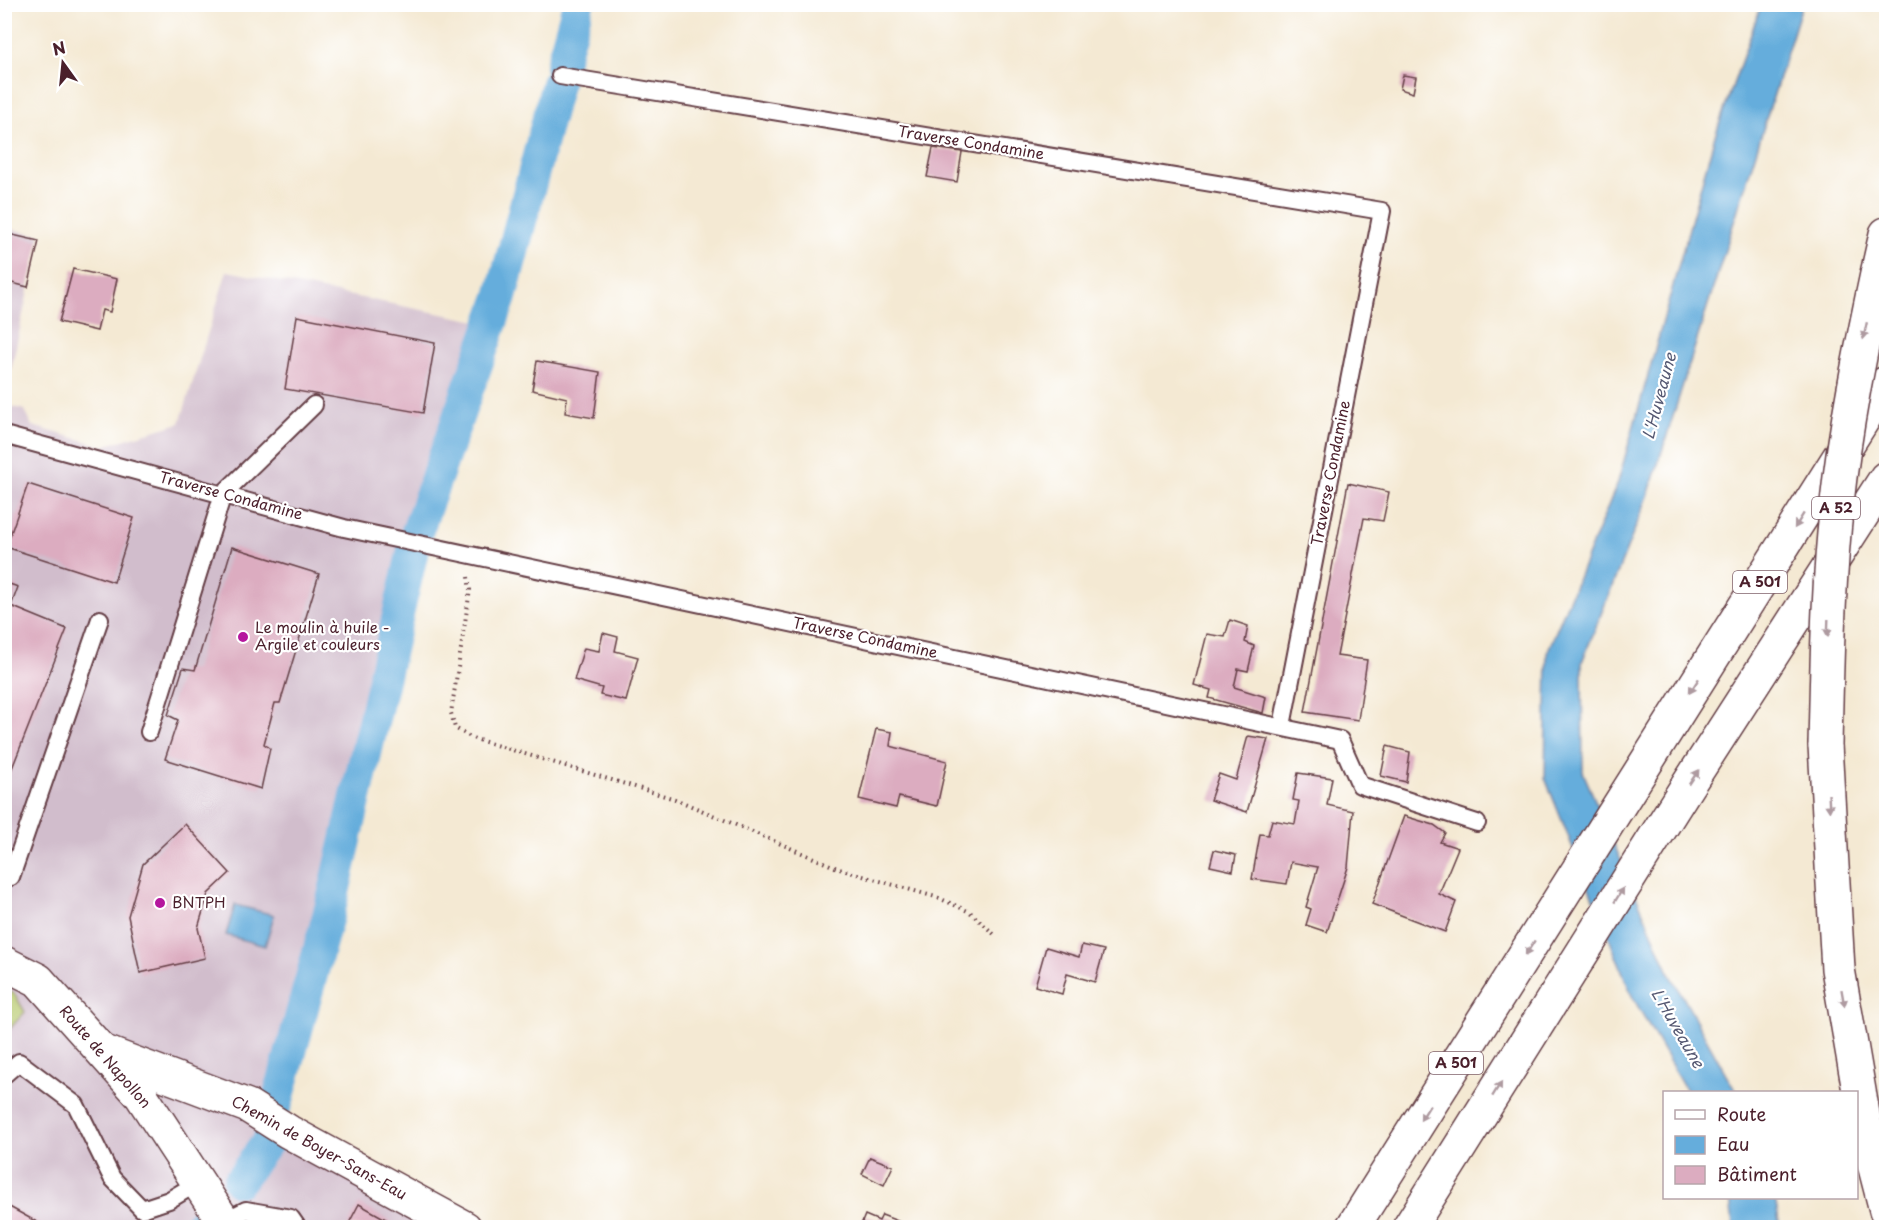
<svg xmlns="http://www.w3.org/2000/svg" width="1891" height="1232" font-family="'Playpen Sans',sans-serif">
	<rect width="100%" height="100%" fill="#fff"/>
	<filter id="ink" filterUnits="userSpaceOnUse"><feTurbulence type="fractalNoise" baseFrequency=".0167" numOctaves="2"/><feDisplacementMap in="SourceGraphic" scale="12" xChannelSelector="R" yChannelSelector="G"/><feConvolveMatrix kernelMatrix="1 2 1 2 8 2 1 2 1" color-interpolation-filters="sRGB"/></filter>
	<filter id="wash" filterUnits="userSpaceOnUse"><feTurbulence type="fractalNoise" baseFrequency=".008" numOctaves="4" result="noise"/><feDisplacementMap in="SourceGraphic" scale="24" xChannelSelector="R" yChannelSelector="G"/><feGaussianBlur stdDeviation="1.35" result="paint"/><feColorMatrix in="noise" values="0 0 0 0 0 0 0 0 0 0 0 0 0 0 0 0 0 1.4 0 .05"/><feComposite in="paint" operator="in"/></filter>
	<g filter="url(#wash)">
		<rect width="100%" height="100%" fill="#f4e9d3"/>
		<g fill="#d1bdcc">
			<polygon points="5,228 40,235 5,398"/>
			<polygon points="227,271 477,321 406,530 335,863 266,1104 434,1227 5,1227 4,405 25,410 32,426 103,446 180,423"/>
		</g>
		<polygon fill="#b5c86b" stroke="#80744b" stroke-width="1.5" points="5,992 14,993 25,1012 5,1034"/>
		<g fill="#65addc" stroke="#586684" stroke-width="1.5">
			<polygon points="1761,5 1802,5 1648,496 1582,662 1583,772 1668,970 1736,1092 1687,1092 1632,996 1545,778 1547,653 1618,482 1714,139"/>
			<polygon points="235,905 274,915 265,946 226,935"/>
			<polygon points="1730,1198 1775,1198 1780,1227 1733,1227"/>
		</g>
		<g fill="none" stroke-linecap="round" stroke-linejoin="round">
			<g stroke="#65addc" stroke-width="32">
				<polyline points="561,66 578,4"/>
				<polyline points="416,535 501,297 557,84"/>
				<polyline points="277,1103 331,905 413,550"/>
				<polyline points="239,1181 269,1140"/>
				<polyline points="197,1228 200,1225"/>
			</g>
		</g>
		<g id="blocks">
			<g fill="#dcacc0">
				<polygon points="1403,75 1416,77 1413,93 1400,89"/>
				<polygon points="933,148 962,152 957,182 927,177"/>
				<polygon points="4,233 39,241 28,287 4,281"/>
				<polygon points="73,269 117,279 110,312 102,310 97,331 59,322"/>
				<polygon points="297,316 435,343 423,413 285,389"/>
				<polygon points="537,361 600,372 594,418 565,413 567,398 532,390"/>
				<polygon points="1348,483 1389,492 1383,521 1364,518 1337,656 1367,660 1358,720 1305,712"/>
				<polygon points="28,484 134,518 114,582 6,547"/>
				<polygon points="232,547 319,574 280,703 275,703 264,744 270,748 261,789 165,759 178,720 168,715 183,668 195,670"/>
				<polygon points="4,582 18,587 11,606 67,629 5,786"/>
				<polygon points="1230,620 1248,626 1245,642 1254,646 1248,671 1238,669 1234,687 1266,697 1263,713 1209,698 1211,690 1194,685 1207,634 1225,637"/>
				<polygon points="603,633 618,637 615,651 638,657 626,701 600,695 602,688 574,680 584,648 599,651"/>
				<polygon points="876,729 892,732 890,746 947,761 937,806 899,797 896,808 859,799"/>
				<polygon points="1248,736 1268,739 1247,812 1210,800 1219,774 1236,780"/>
				<polygon points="1387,746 1410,752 1406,782 1381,776"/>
				<polygon points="1298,773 1332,778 1327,805 1353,811 1348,867 1327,932 1306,925 1311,909 1306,907 1318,867 1291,862 1287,884 1252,879 1260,834 1268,835 1272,820 1295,824 1299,801 1293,800"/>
				<polygon points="1404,816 1434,825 1445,833 1440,842 1458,848 1439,894 1456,902 1445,932 1372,904"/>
				<polygon points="185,824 230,873 208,894 198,928 205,958 140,973 128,916 143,864"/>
				<polygon points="1214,850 1236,855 1233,871 1210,866"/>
				<polygon points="1082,945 1104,950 1095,982 1067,974 1062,994 1035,986 1046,947 1079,957"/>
				<polygon points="870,1157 893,1166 884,1185 862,1174"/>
				<polygon points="4,1204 46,1227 4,1227"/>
				<polygon points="359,1204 400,1227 347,1227"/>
				<polygon points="865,1215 879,1221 882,1215 913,1227 860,1227"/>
			</g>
		</g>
	</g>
	<g filter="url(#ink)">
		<use href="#blocks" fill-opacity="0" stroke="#643d44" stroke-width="1.5"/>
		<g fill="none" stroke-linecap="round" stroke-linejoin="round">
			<defs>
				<g id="service">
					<polyline points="560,76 1382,211 1282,726"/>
					<polyline points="4,435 344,528 1340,740 1360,785 1477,823"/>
					<polyline points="149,732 223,494 314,405"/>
					<polyline points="4,876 11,877 100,619"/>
					<polyline points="4,1075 19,1062 76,1105 112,1178 142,1209 169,1200 199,1182"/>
					<polyline points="224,1221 246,1210 291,1218 298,1228"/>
				</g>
				<polyline id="minor" points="102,1051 248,1106 289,1132 465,1228"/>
				<polyline id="tertiary" points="4,963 38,980 141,1095 228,1228"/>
				<g id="motorway">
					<polyline points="1877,274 1886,234"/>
					<polyline points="1825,745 1838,969 1867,1137 1886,1210"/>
					<polyline points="1352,1228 1886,383"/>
					<polyline points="1409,1228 1686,788 1886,478"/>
				</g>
			</defs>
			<use href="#service" stroke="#643d44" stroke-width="20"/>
			<use href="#minor" stroke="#643d44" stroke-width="36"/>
			<use href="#tertiary" stroke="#643d44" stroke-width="36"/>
			<use href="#motorway" stroke="#643d44" stroke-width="36"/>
			<polyline stroke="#643d44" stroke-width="4" stroke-dasharray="1.5 4.5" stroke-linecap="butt" points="468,577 470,590 451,713 455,728 472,738 675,799 842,870 939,898 970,912 996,936"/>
			<use href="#service" stroke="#fff" stroke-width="16"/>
			<use href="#minor" stroke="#fff" stroke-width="33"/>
			<use href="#tertiary" stroke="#fff" stroke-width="33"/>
			<use href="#motorway" stroke="#fff" stroke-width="33"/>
			<defs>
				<path id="motorway-bridge" d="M 1825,745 C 1827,664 1828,583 1837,503 C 1845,426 1861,350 1877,274"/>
			</defs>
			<use href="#motorway-bridge" stroke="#643d44" stroke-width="36" stroke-linecap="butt"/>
			<use href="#motorway-bridge" stroke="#fff" stroke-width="33"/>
		</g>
		<defs><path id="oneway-solid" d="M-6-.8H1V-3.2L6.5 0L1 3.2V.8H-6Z" transform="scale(1.5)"/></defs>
		<g fill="#ae9aa0">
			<use href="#oneway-solid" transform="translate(1865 331) rotate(102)"/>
			<use href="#oneway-solid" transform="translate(1799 521) rotate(122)"/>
			<use href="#oneway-solid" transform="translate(1828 628) rotate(92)"/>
			<use href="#oneway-solid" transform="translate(1694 686) rotate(123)"/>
			<use href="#oneway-solid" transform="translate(1694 777) rotate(-56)"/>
			<use href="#oneway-solid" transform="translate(1829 803) rotate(87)"/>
			<use href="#oneway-solid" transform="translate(1619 895) rotate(-58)"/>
			<use href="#oneway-solid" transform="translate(1530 948) rotate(122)"/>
			<use href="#oneway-solid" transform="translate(1843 998) rotate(80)"/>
			<use href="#oneway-solid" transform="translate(1497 1089) rotate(-58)"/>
			<use href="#oneway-solid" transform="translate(1425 1113) rotate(122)"/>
		</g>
	</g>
	<g fill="#b5179e" stroke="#fff" stroke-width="2">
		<circle cx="243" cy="637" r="6"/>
		<circle cx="160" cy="903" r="6"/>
	</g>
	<g text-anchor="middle" stroke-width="4.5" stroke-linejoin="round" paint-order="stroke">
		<g fill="#fff" stroke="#80626b" stroke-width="1.5">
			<rect x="1812" y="497" width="48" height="22" rx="4.5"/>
			<rect x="1733" y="571" width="54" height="22" rx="4.5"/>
			<rect x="1429" y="1052" width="54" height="22" rx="4.5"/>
		</g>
		<g font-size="14" font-weight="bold" fill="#4a1f2b">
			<text x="1836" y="513">A 52</text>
			<text x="1760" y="587">A 501</text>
			<text x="1456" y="1068">A 501</text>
		</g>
		<g font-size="15" fill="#4a1f2b" stroke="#fff">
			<text transform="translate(971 143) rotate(9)" y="5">Traverse Condamine</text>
			<text transform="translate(1331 473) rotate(-79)" y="5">Traverse Condamine</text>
			<text transform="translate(231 496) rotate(15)" y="5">Traverse Condamine</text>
			<text transform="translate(865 638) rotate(12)" y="5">Traverse Condamine</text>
			<text transform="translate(105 1057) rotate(49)" y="5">Route de Napollon</text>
			<text transform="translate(319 1148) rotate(29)" y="5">Chemin de Boyer-Sans-Eau</text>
		</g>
		<g font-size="15" fill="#4a1f2b" stroke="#fff" text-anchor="start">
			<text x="255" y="633">Le moulin à huile -<tspan x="255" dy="17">Argile et couleurs</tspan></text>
			<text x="172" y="908">BNTPH</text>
		</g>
		<g font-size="16" font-style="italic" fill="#555872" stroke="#fff">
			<text transform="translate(1659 396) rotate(-75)" y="6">L'Huveaune</text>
			<text transform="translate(1678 1028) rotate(60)" y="6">L'Huveaune</text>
		</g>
	</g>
	<rect width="1891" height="1232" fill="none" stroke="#fff" stroke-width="24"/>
	<rect x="1663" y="1091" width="195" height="108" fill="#ffffff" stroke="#b7a5aa" stroke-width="1.5"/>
	<rect x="1675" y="1110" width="30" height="9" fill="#ffffff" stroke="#b7a5aa" stroke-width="1.5"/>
	<text x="1717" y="1121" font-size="18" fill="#4a1f2b">Route</text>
	<rect x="1675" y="1136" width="30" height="18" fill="#65addc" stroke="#b7a5aa" stroke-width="1.5"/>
	<text x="1717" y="1151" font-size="18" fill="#4a1f2b">Eau</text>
	<rect x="1675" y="1166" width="30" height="18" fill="#dcacc0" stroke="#b7a5aa" stroke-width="1.5"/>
	<text x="1717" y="1181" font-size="18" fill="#4a1f2b">Bâtiment</text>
	<g transform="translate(63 63) rotate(345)" stroke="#ffffff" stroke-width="4.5" paint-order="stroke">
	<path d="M0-4.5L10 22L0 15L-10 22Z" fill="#4a1f2b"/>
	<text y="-9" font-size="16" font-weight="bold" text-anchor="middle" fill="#4a1f2b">N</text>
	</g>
</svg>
